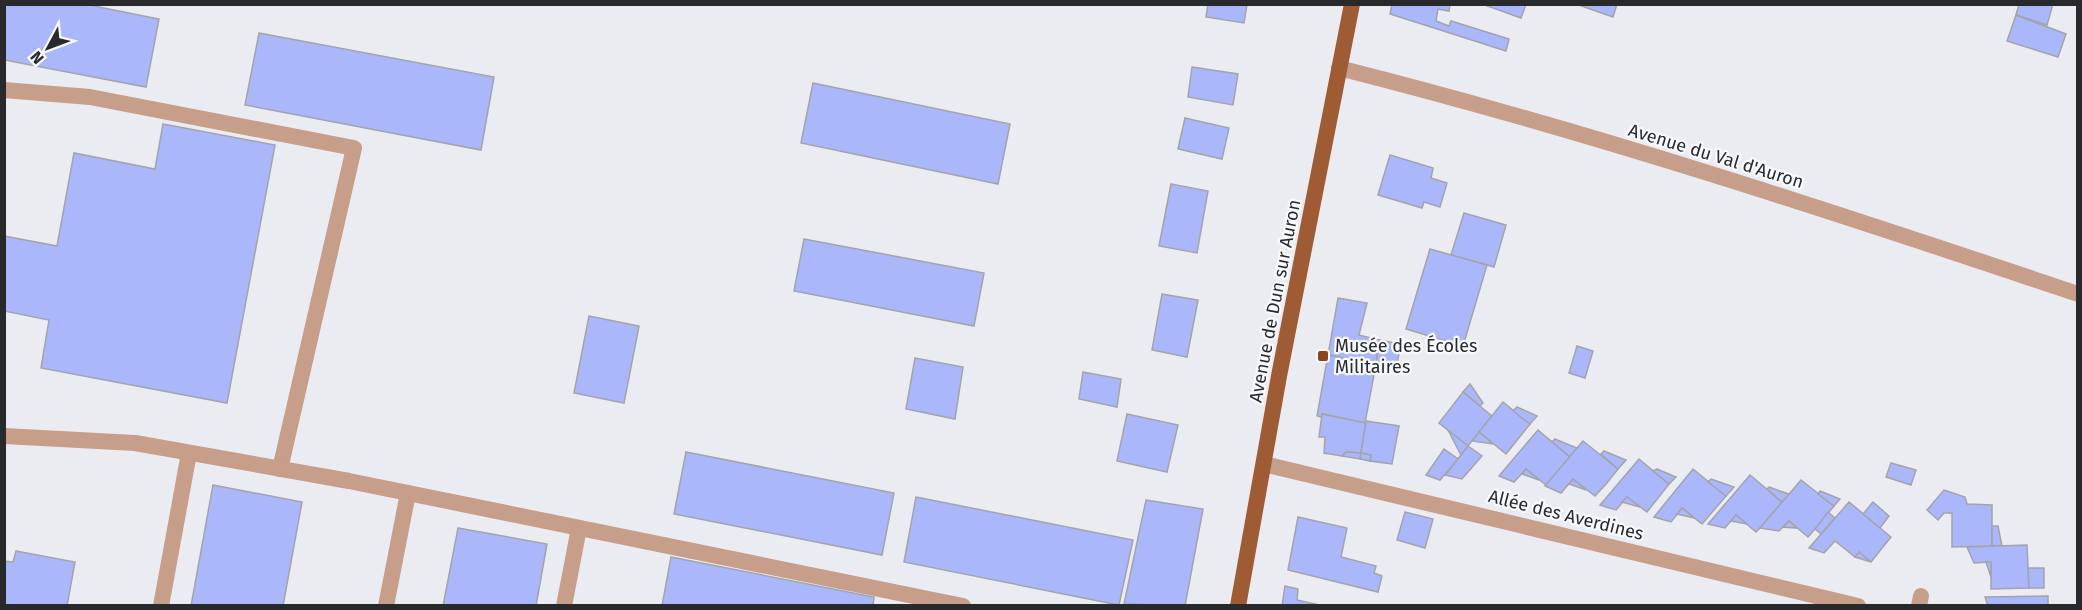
<svg xmlns="http://www.w3.org/2000/svg" width="2082" height="610" font-family="'Fira Sans',sans-serif">
	<rect width="100%" height="100%" fill="#eaecf2"/>
	<g fill="#aab7fb" stroke="#a3a4aa" stroke-width="1.5">
		<polygon points="4,4 84,4 159,19 146,87 4,60"/>
		<polygon points="1208,4 1247,4 1244,23 1206,17"/>
		<polygon points="1392,4 1450,4 1449,11 1438,9 1436,21 1449,26 1451,21 1509,39 1506,51 1390,14"/>
		<polygon points="1482,4 1526,4 1521,18"/>
		<polygon points="1576,4 1617,4 1613,17"/>
		<polygon points="2019,4 2053,4 2047,25 2016,15"/>
		<polygon points="2016,15 2066,34 2058,57 2007,41"/>
		<polygon points="259,33 494,77 481,150 245,105"/>
		<polygon points="1192,67 1238,74 1233,105 1188,97"/>
		<polygon points="813,83 1010,124 998,184 801,143"/>
		<polygon points="1185,118 1229,128 1222,159 1178,149"/>
		<polygon points="163,124 275,145 227,403 41,368 49,320 4,311 4,236 57,246 74,153 155,169"/>
		<polygon points="1390,155 1433,168 1431,178 1447,183 1440,207 1424,202 1422,208 1378,195"/>
		<polygon points="1171,184 1208,191 1197,253 1159,246"/>
		<polygon points="1464,213 1506,225 1494,267 1451,255"/>
		<polygon points="804,239 984,273 974,326 794,291"/>
		<polygon points="1430,249 1487,265 1463,346 1406,329"/>
		<polygon points="1162,294 1198,300 1187,357 1152,350"/>
		<polygon points="1338,298 1367,303 1359,335 1379,340 1376,364 1328,355"/>
		<polygon points="589,316 639,326 624,403 574,393"/>
		<polygon points="1379,340 1401,344 1396,368 1376,364"/>
		<polygon points="1577,346 1593,351 1585,378 1569,373"/>
		<polygon points="1328,355 1376,364 1365,423 1322,414 1322,417 1317,416"/>
		<polygon points="915,358 963,367 955,419 906,409"/>
		<polygon points="1083,372 1121,379 1117,407 1079,399"/>
		<polygon points="1470,384 1483,403 1480,406 1463,392"/>
		<polygon points="1463,392 1492,416 1468,446 1439,423"/>
		<polygon points="1503,402 1530,424 1506,454 1479,432"/>
		<polygon points="1517,407 1537,416 1530,424 1513,411"/>
		<polygon points="1127,414 1178,425 1167,472 1117,461"/>
		<polygon points="1322,414 1366,423 1361,453 1346,452 1342,456 1324,453 1325,437 1319,437"/>
		<polygon points="1366,421 1399,426 1392,464 1370,461 1371,455 1361,453"/>
		<polygon points="1448,430 1468,446 1461,455"/>
		<polygon points="1538,430 1570,457 1546,485 1526,469 1514,482 1499,476"/>
		<polygon points="1479,432 1493,444 1472,441"/>
		<polygon points="1555,439 1577,448 1570,457 1552,442"/>
		<polygon points="1583,441 1618,469 1606,484 1595,496 1573,479 1561,493 1545,486"/>
		<polygon points="1468,446 1482,456 1462,479 1445,475"/>
		<polygon points="1444,449 1458,459 1440,480 1426,475"/>
		<polygon points="1604,451 1626,460 1618,469 1601,454"/>
		<polygon points="686,452 894,493 882,555 674,514"/>
		<polygon points="1346,452 1361,453 1360,459 1342,456"/>
		<polygon points="1361,453 1371,455 1370,461 1360,459"/>
		<polygon points="1639,459 1669,484 1647,512 1627,497 1616,510 1600,505"/>
		<polygon points="1891,463 1916,470 1911,485 1886,477"/>
		<polygon points="1526,469 1539,480 1522,474"/>
		<polygon points="1657,469 1676,477 1669,484 1653,471"/>
		<polygon points="1693,469 1726,496 1702,524 1682,508 1671,522 1654,517"/>
		<polygon points="1750,475 1782,502 1760,528 1756,532 1736,515 1725,528 1708,524"/>
		<polygon points="1573,479 1586,490 1569,484"/>
		<polygon points="1711,479 1734,487 1726,496 1708,482"/>
		<polygon points="1801,480 1834,506 1815,529 1808,537 1789,521 1779,531 1760,528"/>
		<polygon points="213,485 302,502 283,606 191,606"/>
		<polygon points="1769,487 1780,491 1789,494 1782,502 1767,489"/>
		<polygon points="1944,490 1965,497 1967,504 1992,505 1992,546 1952,547 1952,513 1944,513 1938,520 1927,510"/>
		<polygon points="1820,491 1840,499 1834,506 1818,494"/>
		<polygon points="916,497 1133,540 1119,605 904,562"/>
		<polygon points="1627,497 1640,507 1622,502"/>
		<polygon points="1146,500 1203,509 1185,606 1124,604"/>
		<polygon points="1849,502 1891,537 1871,562 1859,552 1855,557 1835,541 1824,553 1809,548"/>
		<polygon points="1873,502 1889,516 1880,528 1863,514"/>
		<polygon points="1682,508 1694,518 1677,514"/>
		<polygon points="1405,512 1433,519 1425,548 1397,540"/>
		<polygon points="1828,512 1835,518 1821,534 1815,529"/>
		<polygon points="1736,515 1747,524 1731,521"/>
		<polygon points="1298,517 1347,528 1341,557 1376,566 1374,573 1382,576 1378,592 1288,570"/>
		<polygon points="1789,521 1797,528 1783,527"/>
		<polygon points="1992,526 1998,526 2002,546 1992,546"/>
		<polygon points="458,528 547,544 536,606 443,606"/>
		<polygon points="2027,545 2029,588 1991,589 1991,562 1974,563 1967,547"/>
		<polygon points="16,551 75,562 67,606 4,606 4,561 13,562"/>
		<polygon points="1859,552 1871,562 1855,557"/>
		<polygon points="671,557 874,597 873,606 662,606"/>
		<polygon points="1986,562 1991,562 1991,577"/>
		<polygon points="2028,568 2044,568 2044,588 2029,588"/>
		<polygon points="1285,586 1298,589 1297,600 1324,606 1282,606"/>
		<polygon points="2048,596 2048,606 1988,606 1985,597"/>
	</g>
	<g fill="none" stroke-linecap="round" stroke-linejoin="round">
		<g stroke="#c69e89" stroke-width="16">
			<polyline points="4,90 90,97 354,148 280,469"/>
			<polyline points="4,436 135,443 349,481 963,606"/>
			<polyline points="161,606 189,453"/>
			<polyline points="386,606 408,493"/>
			<polyline points="564,606 579,528"/>
		</g>
		<g stroke="#c69e89" stroke-width="16">
			<path d="M 1339,68 C 1589,131 1834,212 2078,294"/>
			<polyline points="1264,464 1858,606"/>
			<polyline points="1919,606 1921,596"/>
		</g>
		<polyline stroke="#9f5b33" stroke-width="16" points="1238,606 1279,376 1352,4"/>
	</g>
	<rect fill="#8b451d" stroke="#f8f9fe" stroke-width="2" x="1317" y="350" width="12" height="12" rx="3"/>
	<g text-anchor="middle" stroke-width="4.5" stroke-linejoin="round" paint-order="stroke">
		<g font-size="18" fill="#28292b" stroke="#f8f9fe">
			<text transform="translate(1716 156) rotate(17)" y="6">Avenue du Val d'Auron</text>
			<text transform="translate(1275 301) rotate(-79)" y="6">Avenue de Dun sur Auron</text>
			<text transform="translate(1566 515) rotate(14)" y="6">Allée des Averdines</text>
		</g>
		<g font-size="18" fill="#28292b" stroke="#f8f9fe" text-anchor="start">
			<text x="1335" y="352">Musée des Écoles<tspan x="1335" dy="21">Militaires</tspan></text>
		</g>
	</g>
	<rect width="2082" height="610" fill="none" stroke="#28292b" stroke-width="12"/>
	<g transform="translate(48 48) rotate(229)" stroke="#f8f9fe" stroke-width="4.5" paint-order="stroke">
	<path d="M0-4.5L10 22L0 15L-10 22Z" fill="#28292b"/>
	<text y="-9" font-size="16" font-weight="bold" text-anchor="middle" fill="#28292b">N</text>
	</g>
</svg>
